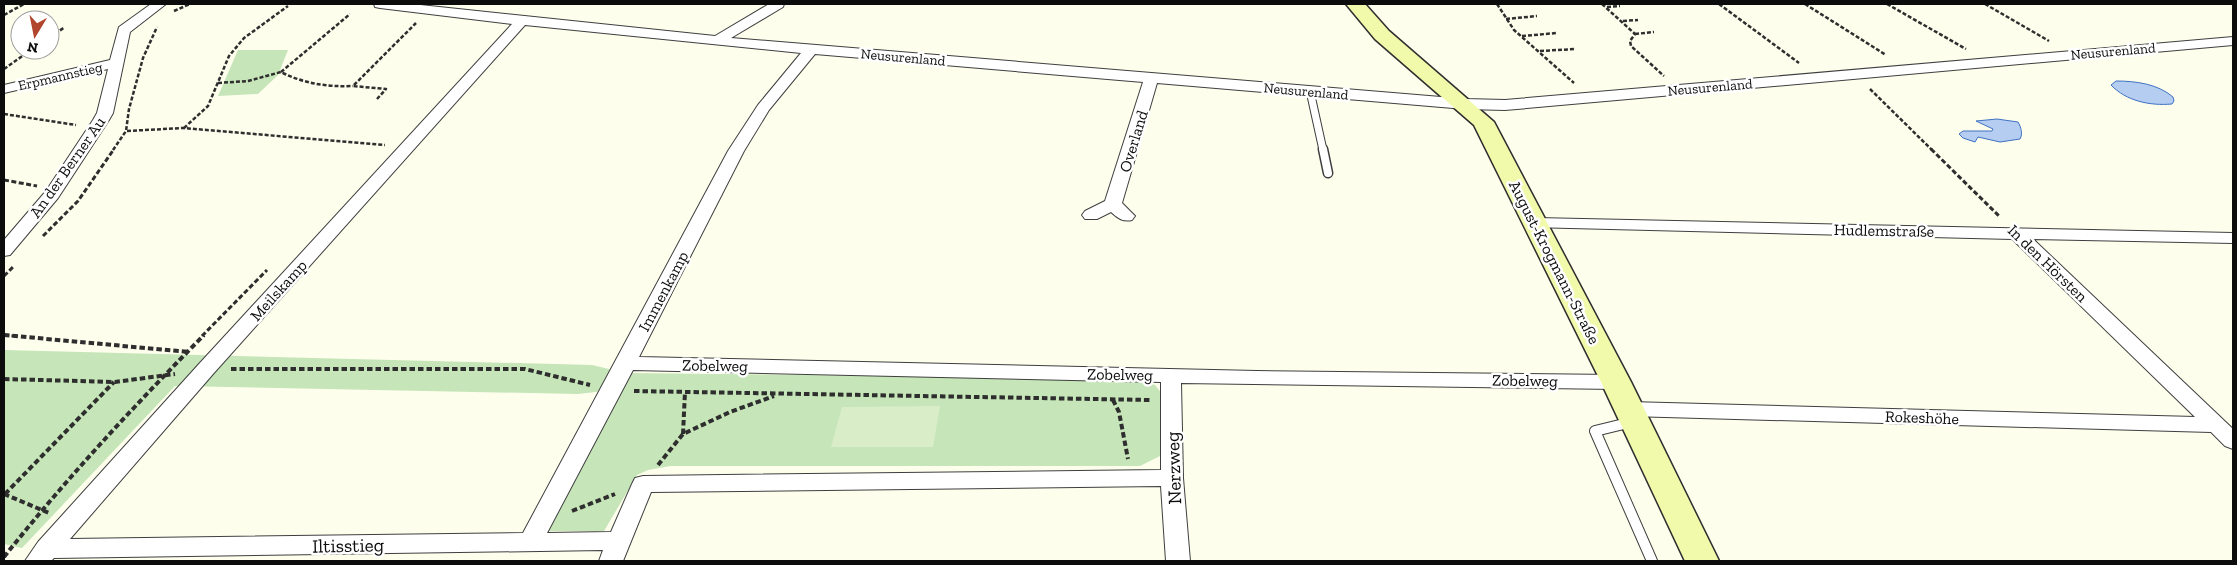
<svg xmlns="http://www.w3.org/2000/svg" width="2237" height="565" font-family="'Zilla Slab',serif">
	<rect width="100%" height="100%" fill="#fdfeec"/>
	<g fill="#c6e5b8">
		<polygon points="238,50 288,50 278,75 258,94 218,96"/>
		<polygon points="4,350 592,365 626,373 1136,379 1155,385 1163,395 1164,448 1160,456 1140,466 670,466 648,470 637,475 604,531 546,531 612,390 578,394 175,386 22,548 4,544"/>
	</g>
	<polygon fill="#d9edc9" points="940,406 933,447 831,447 842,407"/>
	<g fill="#b4cdf1" stroke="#4072c3">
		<path d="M 2116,81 C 2136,81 2158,84 2173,97 L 2174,101 L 2172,104 C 2150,106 2126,101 2111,85 Z"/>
		<path d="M 1997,119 L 2018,122 C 2021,127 2023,134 2020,139 L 2000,142 L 1978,137 L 1975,142 L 1963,138 L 1959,134 L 1963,131 L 1992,131 L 1993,129 L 1976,121 Z"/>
	</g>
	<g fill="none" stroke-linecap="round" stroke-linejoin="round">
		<defs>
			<polyline id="service-far2" points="1310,91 1323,150"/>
			<polyline id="service-far1" points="1323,149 1328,173"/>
			<polyline id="service" points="1632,422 1595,431 1652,561"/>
			<g id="minor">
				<polygon points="151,4 166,4 130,32 113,113 109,120 58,198 10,255 4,256 4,240 46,191 93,120 97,113 108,69 4,93 4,85 110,60 119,27"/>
				<path d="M 374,4 L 411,4 L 715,36 L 769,4 L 784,4 L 783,7 L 731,38 L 1465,99 L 1505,100 L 2233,37 L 2233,45 L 1505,110 L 1465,109 L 1157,83 L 1122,203 L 1135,216 L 1132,220 C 1122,222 1118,218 1111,212 L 1097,219 L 1085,219 L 1082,215 L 1085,211 L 1105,201 L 1143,82 L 815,54 L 769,110 L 744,151 L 639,357 L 1257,371 L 1616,375 L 1623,377 L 1626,382 L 1623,387 L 1616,389 L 1181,383 L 1183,478 L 1190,561 L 1166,561 L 1161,486 L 651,492 L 623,561 L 599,561 L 603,550 L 54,558 L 51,561 L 25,561 L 38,542 L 199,364 L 512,24 L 380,8 L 375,7 ZM 525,25 L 801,53 L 758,105 L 728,151 L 523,533 L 70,539 L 213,374 ZM 633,370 L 1161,382 L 1161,470 L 643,476 L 635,478 L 632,484 L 611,532 L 547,533 Z"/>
				<polygon points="1536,218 2233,233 2233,243 2033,239 2233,429 2233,449 2225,446 2211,432 1629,416 1621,414 1618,409 1621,404 1629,402 2195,417 2012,239 1530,227 1527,223 1530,219"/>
			</g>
			<polygon id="secondary" points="1346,4 1365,4 1389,31 1494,122 1631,382 1719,561 1685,561 1601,382 1474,125 1375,39"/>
		</defs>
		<use href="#service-far2" stroke="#3f3f3f" stroke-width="9"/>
		<use href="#service-far1" stroke="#3f3f3f" stroke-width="11"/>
		<use href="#service" stroke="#3f3f3f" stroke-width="12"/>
		<use href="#minor" stroke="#3f3f3f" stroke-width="2"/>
		<use href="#secondary" stroke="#2e2e2e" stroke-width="3"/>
		<g stroke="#2e2e2e" stroke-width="2.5" stroke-dasharray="4 2" stroke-linecap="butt">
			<polyline points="1497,4 1514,30 1574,83"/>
			<polyline points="1602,4 1635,34 1630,41 1631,46 1664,76"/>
			<polyline points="1719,4 1799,63"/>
			<polyline points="1805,4 1886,55"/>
			<polyline points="1887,4 1966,49"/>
			<polyline points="1985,4 2049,41"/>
			<polyline points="1607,7 1620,6"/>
			<polyline points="174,11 190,4"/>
			<polyline points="4,15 24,4"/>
			<polyline points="1506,19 1537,16"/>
			<polyline points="1623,21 1638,20"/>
			<polyline points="1635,34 1654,32"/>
			<polyline points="1522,36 1557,33"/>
			<polyline points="50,37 65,27"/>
			<polyline points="1540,51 1576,49"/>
			<polyline points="4,69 31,50"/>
			<polyline points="281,72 350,14"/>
			<path d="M 218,83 L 248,81 L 281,72 C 305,84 327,87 353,86"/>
			<polyline points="1870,89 1932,150"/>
			<polyline points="377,99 386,89 353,86 416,23"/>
			<polyline points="4,114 76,125"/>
			<polyline points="184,128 208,106 229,56 244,38 288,6"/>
			<polyline points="127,131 183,128 385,145"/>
			<polyline points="113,150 126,131 129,109 143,58 157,27"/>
		</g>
		<g stroke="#2e2e2e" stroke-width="3" stroke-dasharray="5 2.5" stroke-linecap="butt">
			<polyline points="1931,149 1999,216"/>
			<polyline points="4,180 37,186"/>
			<polyline points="43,236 78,201 114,149"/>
			<polyline points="4,276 14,266"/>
			<polyline points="4,335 13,336"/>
			<polyline points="202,336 267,270"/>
		</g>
		<g stroke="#2e2e2e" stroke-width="4" stroke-dasharray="5.5 3" stroke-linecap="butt">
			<polyline points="4,335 189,352"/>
			<polyline points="231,369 525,369 590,385"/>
			<polyline points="4,379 115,382 175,374"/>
			<polyline points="634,391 1150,400"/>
			<polyline points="1113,400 1119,412 1128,459"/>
			<polyline points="683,434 685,392"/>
			<polyline points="658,465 683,434 730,412 774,396"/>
			<polyline points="4,494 49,513"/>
			<polyline points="5,494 114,382"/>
			<polyline points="572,511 615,494"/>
			<path d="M 4,557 C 66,479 134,406 204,335"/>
		</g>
		<use href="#service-far2" stroke="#fff" stroke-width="7"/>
		<use href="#service-far1" stroke="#fff" stroke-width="8"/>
		<use href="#service" stroke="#fff" stroke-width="10"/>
		<use href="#minor" fill="#fff" fill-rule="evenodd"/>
		<use href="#secondary" fill="#f1f9ab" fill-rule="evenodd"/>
	</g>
	<g text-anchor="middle" stroke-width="5" stroke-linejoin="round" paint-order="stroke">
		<g font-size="14" fill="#0c0c0c" stroke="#fff">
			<text transform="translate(2113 51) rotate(-5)" y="5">Neusurenland</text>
			<text transform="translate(903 57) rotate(5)" y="5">Neusurenland</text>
			<text transform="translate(60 76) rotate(-13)" y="5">Erpmannstieg</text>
			<text transform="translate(1710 87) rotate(-5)" y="5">Neusurenland</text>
			<text transform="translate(1306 91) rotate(5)" y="5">Neusurenland</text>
		</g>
		<g font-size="16" fill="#0c0c0c" stroke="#fff">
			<text transform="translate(1133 141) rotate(-73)" y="6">Overland</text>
			<text transform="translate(67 167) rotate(-55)" y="6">An der Berner Au</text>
			<text transform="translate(1884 230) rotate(1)" y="6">Hudlemstraße</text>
			<text transform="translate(1555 262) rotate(63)" y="6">August-Krogmann-Straße</text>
			<text transform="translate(2048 263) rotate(44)" y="6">In den Hörsten</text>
			<text transform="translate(278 290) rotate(-48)" y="6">Meilskamp</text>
			<text transform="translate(663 291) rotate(-62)" y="6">Immenkamp</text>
			<text transform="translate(715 365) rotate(1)" y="6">Zobelweg</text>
			<text transform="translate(1120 374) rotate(1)" y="6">Zobelweg</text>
			<text transform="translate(1525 380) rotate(1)" y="6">Zobelweg</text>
			<text transform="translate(1922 417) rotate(2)" y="6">Rokeshöhe</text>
		</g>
		<g font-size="19" fill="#0c0c0c" stroke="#fff">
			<text transform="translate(1173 468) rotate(-92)" y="7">Nerzweg</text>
			<text transform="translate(348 545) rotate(-1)" y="7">Iltisstieg</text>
		</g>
	</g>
	<rect width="2237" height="565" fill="none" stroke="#0c0c0c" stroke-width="10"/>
	<g transform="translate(35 35) rotate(190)"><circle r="24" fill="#ffffff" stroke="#9e9e9e"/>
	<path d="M0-4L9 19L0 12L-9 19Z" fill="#b1452e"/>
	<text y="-8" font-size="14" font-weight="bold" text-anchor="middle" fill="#0c0c0c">N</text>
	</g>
</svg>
